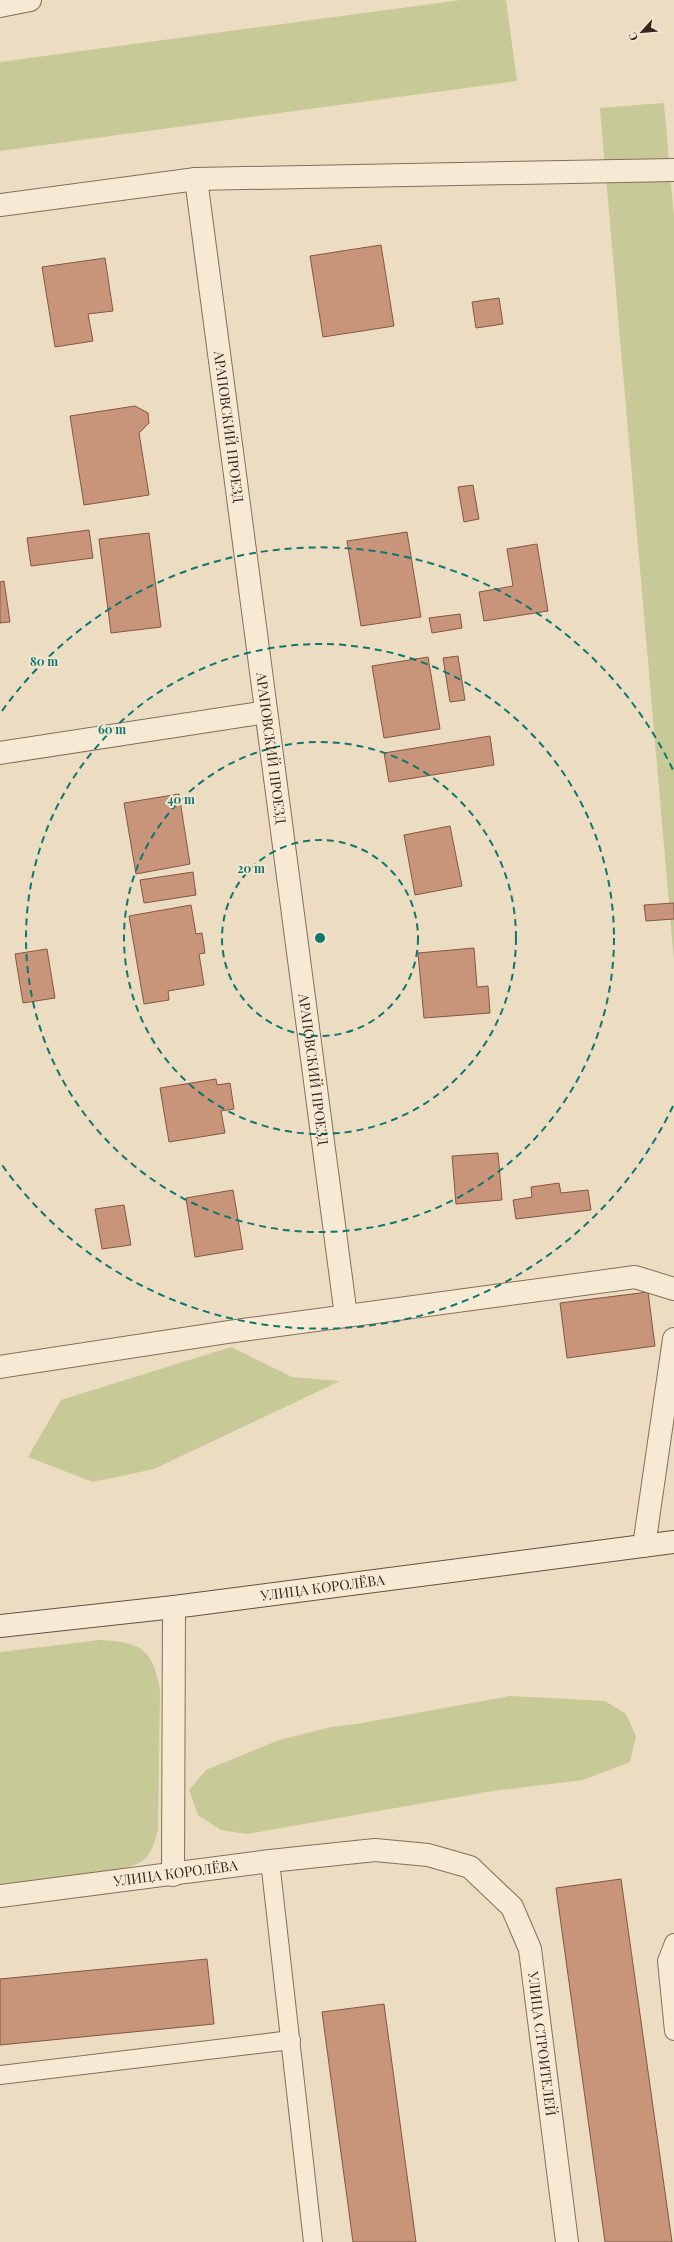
<svg xmlns="http://www.w3.org/2000/svg" width="674" height="2242" font-family="'Playfair Display',serif">
	<rect width="100%" height="100%" fill="#ecdcc2"/>
	<g fill="#c7c997">
		<polygon points="461,0 506,0 517,81 0,151 0,62"/>
		<polygon points="664,103 674,217 674,961 600,108"/>
		<polygon points="231,1347 292,1377 340,1381 154,1469 93,1482 28,1457 61,1400"/>
		<path d="M 99,1640 C 141,1642 152,1648 160,1690 L 158,1830 C 150,1860 145,1863 115,1871 L 0,1884 L 0,1652 Z"/>
		<polygon points="510,1696 605,1701 626,1714 636,1736 630,1762 583,1780 493,1791 247,1834 221,1830 198,1815 189,1790 206,1770 279,1740 331,1727 357,1724"/>
	</g>
	<g fill="#c8957a" stroke="#835741">
		<polygon points="381,245 394,326 323,337 310,256"/>
		<polygon points="105,258 113,311 88,314 93,341 55,347 42,267"/>
		<polygon points="499,298 503,324 476,328 472,302"/>
		<polygon points="135,406 148,413 149,423 139,433 149,495 84,505 70,416"/>
		<polygon points="473,485 479,519 464,522 458,487"/>
		<polygon points="89,530 93,558 31,566 27,538"/>
		<polygon points="407,532 421,617 361,626 347,541"/>
		<polygon points="149,533 161,627 111,633 99,539"/>
		<polygon points="537,544 548,611 484,621 479,592 513,586 507,549"/>
		<polygon points="4,581 10,622 0,623 0,582"/>
		<polygon points="460,614 462,628 432,633 429,618"/>
		<polygon points="458,656 465,700 450,702 443,658"/>
		<polygon points="428,657 440,729 384,738 372,666"/>
		<polygon points="490,736 494,765 389,782 384,753"/>
		<polygon points="179,794 190,864 136,874 124,803"/>
		<polygon points="450,826 462,886 415,895 404,835"/>
		<polygon points="193,872 196,895 144,903 140,880"/>
		<polygon points="674,903 674,919 646,921 644,905"/>
		<polygon points="191,905 196,934 202,933 205,953 199,954 204,985 168,991 169,1000 144,1004 129,916"/>
		<polygon points="474,948 477,987 488,986 490,1013 424,1018 418,953"/>
		<polygon points="47,949 55,998 23,1003 15,954"/>
		<polygon points="216,1079 217,1085 230,1083 234,1109 221,1111 225,1133 169,1142 160,1088"/>
		<polygon points="498,1153 502,1200 456,1204 452,1156"/>
		<polygon points="559,1183 561,1193 588,1190 591,1210 516,1219 513,1200 532,1197 531,1187"/>
		<polygon points="233,1190 243,1249 195,1257 186,1198"/>
		<polygon points="124,1205 131,1245 102,1249 95,1209"/>
		<polygon points="648,1292 655,1346 567,1358 560,1303"/>
		<polygon points="621,1879 672,2242 605,2242 556,1888"/>
		<polygon points="207,1959 214,2024 0,2045 0,1979"/>
		<polygon points="384,2004 416,2242 353,2242 322,2012"/>
	</g>
	<g fill="none" stroke-linecap="round" stroke-linejoin="round">
		<defs>
			<g id="lane">
				<polyline points="270,1861 313,2242"/>
				<polyline points="674,1943 667,1961 674,2031"/>
				<polyline points="0,2075 291,2040"/>
			</g>
			<g id="street">
				<polyline points="0,6 30,0"/>
				<path id="s1" d="M 196,179 L 346,1316"/>
				<polyline points="0,205 196,179 674,170"/>
				<polyline points="0,753 266,712"/>
				<polyline points="0,1367 228,1332 635,1277 674,1289"/>
				<polyline points="644,1546 674,1339"/>
				<polyline points="173,1875 174,1607"/>
				<path id="s2" d="M 0,1896 L 270,1861 L 375,1850 L 428,1855 L 470,1867 L 512,1907 L 530,1949 L 567,2242"/>
			</g>
			<g id="secondary">
				<path id="s3" d="M 0,1626 L 174,1607 L 674,1542"/>
			</g>
		</defs>
		<use href="#lane" stroke="#856e5a" stroke-width="20"/>
		<use href="#street" stroke="#856e5a" stroke-width="24"/>
		<use href="#secondary" stroke="#674f3e" stroke-width="24"/>
		<use href="#lane" stroke="#f7ead5" stroke-width="18"/>
		<use href="#street" stroke="#f7ead5" stroke-width="22"/>
		<use href="#secondary" stroke="#f7ead5" stroke-width="22"/>
	</g>
	<g fill="none" stroke="#0f766e" stroke-width="2" stroke-dasharray="7 5">
		<circle cx="320" cy="938" r="98"/>
		<circle cx="320" cy="938" r="196"/>
		<circle cx="320" cy="938" r="294"/>
		<path d="M673 1106A391 391 0 0 1 2 1165M2 711A391 391 0 0 1 673 770"/>
	</g>
	<g text-anchor="middle" stroke-width="4" stroke-linejoin="round" paint-order="stroke">
		<g font-size="14" fill="#35281e" stroke="#f4e7d2">
			<text dy="5" stroke="none"><textPath href="#s1" startOffset="250">АРАПОВСКИЙ ПРОЕЗД</textPath></text>
			<text dy="5" stroke="none"><textPath href="#s1" startOffset="574">АРАПОВСКИЙ ПРОЕЗД</textPath></text>
			<text dy="5" stroke="none"><textPath href="#s1" startOffset="898">АРАПОВСКИЙ ПРОЕЗД</textPath></text>
			<text dy="5" stroke="none"><textPath href="#s3" startOffset="325">УЛИЦА КОРОЛЁВА</textPath></text>
			<text dy="5" stroke="none"><textPath href="#s2" startOffset="177">УЛИЦА КОРОЛЁВА</textPath></text>
			<text dy="5" stroke="none"><textPath href="#s2" startOffset="674">УЛИЦА СТРОИТЕЛЕЙ</textPath></text>
		</g>
	</g>
	<circle cx="320" cy="938" r="6" fill="#0f766e" stroke="#f4e7d2" stroke-width="2"/>
	<g font-size="12" text-anchor="middle" font-weight="bold" fill="#0f766e" stroke="#f4e7d2" stroke-width="4" stroke-linejoin="round" paint-order="stroke">
		<text x="44" y="666">80 m</text>
		<text x="112" y="734">60 m</text>
		<text x="181" y="804">40 m</text>
		<text x="251" y="873">20 m</text>
	</g>
	<g transform="translate(642 32) rotate(243)" stroke="#f4e7d2" stroke-width="3" paint-order="stroke">
	<path d="M0-3L7 15L0 10L-7 15Z" fill="#35281e"/>
	<text y="-6" font-size="11" font-weight="bold" text-anchor="middle" fill="#35281e">С</text>
	</g>
</svg>
